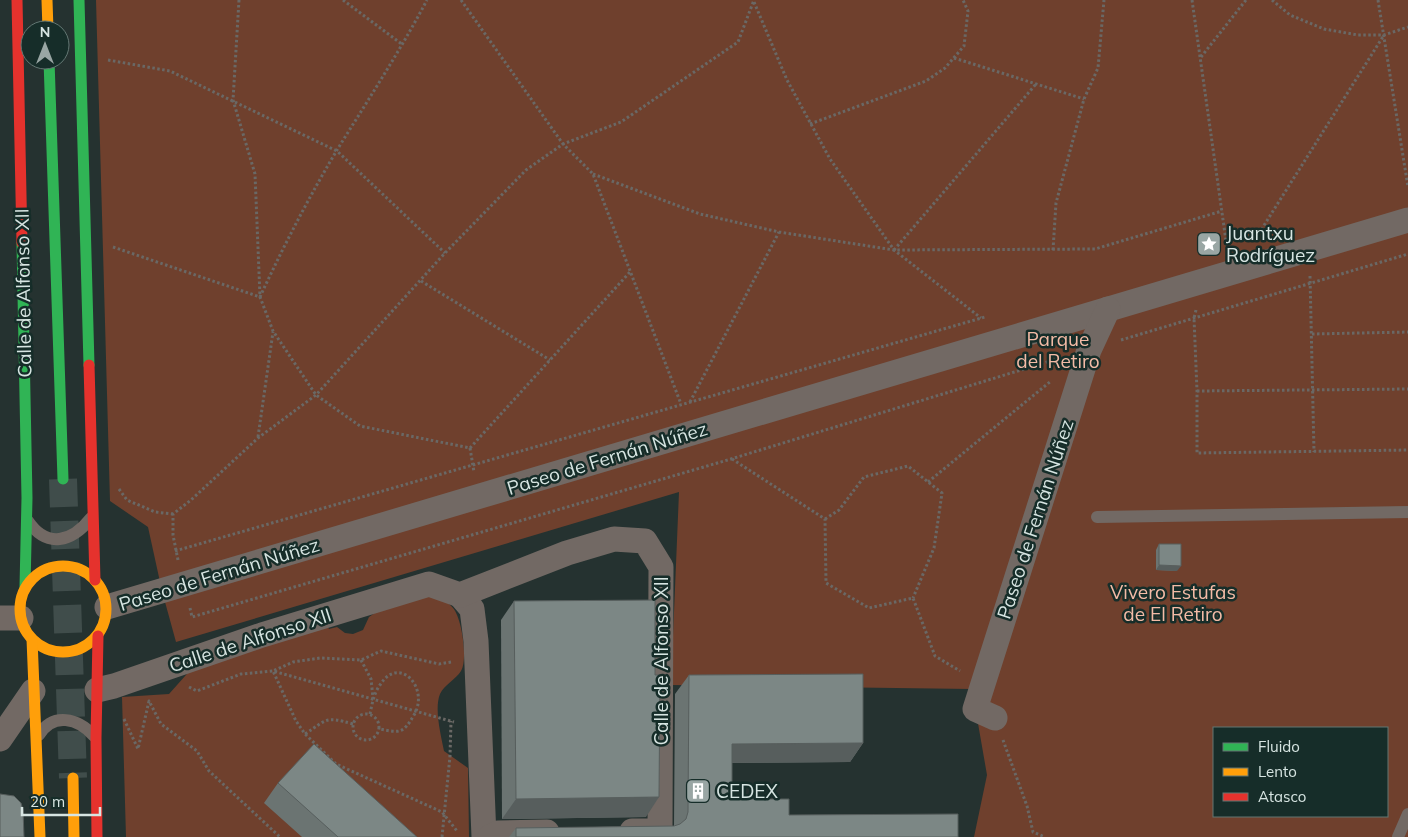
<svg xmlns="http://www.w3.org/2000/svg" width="1408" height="837" font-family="Mulish,sans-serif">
	<rect width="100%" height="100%" fill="#253230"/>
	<g fill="#6f402d" fill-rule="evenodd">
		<path d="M 96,0 L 1408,0 L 1408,837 L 974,837 L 987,775 L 972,689 L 671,685 L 679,492 L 176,642 L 162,591 L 148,527 L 110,501 ZM 1214,728 L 1387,728 L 1387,816 L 1214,816 Z"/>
		<path d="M 426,595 C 436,598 446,599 453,608 C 462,618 468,660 461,671 C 456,679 444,685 440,694 C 434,709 441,735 444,751 L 468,768 L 469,837 L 126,837 L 122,697 L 169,694 L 194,666 L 326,624 L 329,629 L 337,627 L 345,633 L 353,634 L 363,630 L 369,617 L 385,606 Z"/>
	</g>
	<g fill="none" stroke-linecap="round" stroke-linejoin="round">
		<polyline stroke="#404d4b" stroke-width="28" stroke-dasharray="28 14" stroke-linecap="butt" points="63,479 73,778"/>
		<g stroke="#6a6865" stroke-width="3" stroke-dasharray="2.5 2.5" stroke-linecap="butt">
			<polyline points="239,0 233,100 255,174 260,297 273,331 316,395 360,426 470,448"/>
			<polyline points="343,0 403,45"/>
			<polyline points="461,0 563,144 593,174 681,404"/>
			<polyline points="1192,0 1227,248"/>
			<polyline points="1272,0 1290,15 1324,29 1358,35 1384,35 1408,27"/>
			<polyline points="1378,0 1408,187"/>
			<polyline points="754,2 787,80 830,159 894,250 981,318"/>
			<polyline points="1201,57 1246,0"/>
			<polyline points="954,58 1084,99"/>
			<polyline points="108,60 170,71 337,151 445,253"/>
			<polyline points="810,124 926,81 945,68 964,46 968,11 963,0"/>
			<polyline points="593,174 700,214 779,232 894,250 1095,249 1222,211"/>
			<polyline points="1256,238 1384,35"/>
			<path d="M 113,247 L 260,297 C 283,247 309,197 337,150 C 368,100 400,51 427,0"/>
			<polyline points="894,250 1036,84"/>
			<polyline points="1053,250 1056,203 1084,99 1098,68 1104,0"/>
			<polyline points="1310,276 1314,452"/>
			<polyline points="421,281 550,360"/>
			<polyline points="1196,310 1194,318 1197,391 1197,453 1408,450"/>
			<polyline points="1312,334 1408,332"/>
			<polyline points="1121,340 1408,254"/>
			<polyline points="1197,391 1408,389"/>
			<polyline points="690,402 779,232"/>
			<polyline points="258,437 273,332"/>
			<polyline points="470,448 630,272"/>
			<polyline points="470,448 474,472"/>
			<polyline points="732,459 825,519 826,583 869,608 913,598 935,656 960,671"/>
			<polyline points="928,482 1051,381"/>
			<polyline points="119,489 127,500 155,512 173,514"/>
			<polyline points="825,519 839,510 864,477 908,466 942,493 934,548 913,598"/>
			<polyline points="175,551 985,317"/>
			<polyline points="178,560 173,535 173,514 191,500 258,438 316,395 445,253 526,170 563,144 621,122 738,42 754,0"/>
			<polyline points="190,608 192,617 731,459 1060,358"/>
			<polyline points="361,660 371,679 373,698"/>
			<polyline points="451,662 439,664 381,651 361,660 320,658 293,662 273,671 296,721 305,734 336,764 442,812 457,831"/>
			<polyline points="189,687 197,691 241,674 273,671 454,722"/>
			<circle cx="366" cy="727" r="13"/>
			<path d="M 370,714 C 372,704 374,693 380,685 C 399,654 430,688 414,715 C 403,734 400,733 380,729"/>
			<polyline points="124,719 138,749 149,701 161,724 197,751 209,771 280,837"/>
			<path d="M 305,734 C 328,719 325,716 353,724"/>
			<polyline points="1003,740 1027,806 1033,832 1045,837"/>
			<polyline points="442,837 450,756 451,721"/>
		</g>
		<g stroke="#726964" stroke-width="12">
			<polyline points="1097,517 1408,512"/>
			<path d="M 28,521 C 47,549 72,542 91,518"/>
			<path d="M 39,735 C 53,712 78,718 94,736"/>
			<polyline points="1398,837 1408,814"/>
		</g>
		<g stroke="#726964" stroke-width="25">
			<polyline points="460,595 472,609 476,641 484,837"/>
			<polyline points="107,607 1408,220"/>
			<polyline points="0,618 21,618"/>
			<polyline points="97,690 114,686 262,635 429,584 460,595 567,553 614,539 645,541 661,567 660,831 632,831"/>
			<polyline points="995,718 975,709 1089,350 1108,309"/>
			<polyline points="0,739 33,691"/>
			<polyline points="490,837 498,833 547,832"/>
		</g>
		<g stroke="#30b455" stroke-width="11">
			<polyline points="79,0 89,365"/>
			<polyline points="49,60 63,479"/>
			<polyline points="22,243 27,498 25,587"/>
		</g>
		<g stroke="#ff9f0a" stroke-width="11">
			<polyline points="47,0 48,30"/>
			<circle cx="63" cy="609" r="43"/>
			<polyline points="32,639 40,837"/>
			<polyline points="73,778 74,837"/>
		</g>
		<g stroke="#e5322d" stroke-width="11">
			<polyline points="17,0 22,243"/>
			<polyline points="89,365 95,580"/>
			<polyline points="97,837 96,738 98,636"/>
		</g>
	</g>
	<g fill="#6b7472">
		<polygon points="1159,544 1177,571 1156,570 1156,550"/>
		<polygon points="514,601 646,817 502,819 501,620"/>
		<polygon points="689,675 863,743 850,762 732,763 732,799 789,815 958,837 509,837 516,828 674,826 675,694"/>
		<polygon points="278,783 417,837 302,837 264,803"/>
	</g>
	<g fill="#575e5d">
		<polygon points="1159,565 1181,566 1177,571 1156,570"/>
		<polygon points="863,743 850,762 718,763 732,744"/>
		<polygon points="659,797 646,817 502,819 516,799"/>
	</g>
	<g fill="#7c8785" stroke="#575e5d">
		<polygon points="1159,544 1181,544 1181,566 1159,565"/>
		<polygon points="655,600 655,675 660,675 659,797 516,799 514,601"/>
		<polygon points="863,674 863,743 732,744 732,799 789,799 789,815 958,814 958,837 516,837 516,828 674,826 680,824 686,819 688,812 689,675"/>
		<polygon points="314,744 417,837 338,837 278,783"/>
		<polygon points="0,794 14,796 21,803 23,810 24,837 0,837"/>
	</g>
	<defs>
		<symbol id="sight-square" viewBox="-11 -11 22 22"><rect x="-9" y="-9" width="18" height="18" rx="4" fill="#99a6a4" stroke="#162d29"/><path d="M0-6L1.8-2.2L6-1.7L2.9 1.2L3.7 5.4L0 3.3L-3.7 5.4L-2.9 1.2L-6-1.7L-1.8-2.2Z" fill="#fff"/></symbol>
		<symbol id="building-square" viewBox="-11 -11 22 22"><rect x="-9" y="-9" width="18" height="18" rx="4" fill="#99a6a4" stroke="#162d29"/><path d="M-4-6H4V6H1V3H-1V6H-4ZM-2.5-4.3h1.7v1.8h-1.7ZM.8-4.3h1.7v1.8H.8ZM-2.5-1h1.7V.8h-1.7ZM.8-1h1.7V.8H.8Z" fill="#fff"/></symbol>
	</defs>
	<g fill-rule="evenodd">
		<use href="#sight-square" x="1195" y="230" width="28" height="28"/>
		<use href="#building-square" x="684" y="777" width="28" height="28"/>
	</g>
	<g text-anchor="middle" stroke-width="5" stroke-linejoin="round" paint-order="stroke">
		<g font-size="19" fill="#d7e5e2" stroke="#162d29" text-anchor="start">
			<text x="1226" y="240">Juantxu<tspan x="1226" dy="22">Rodríguez</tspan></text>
			<text x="716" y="798">CEDEX</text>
		</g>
		<g font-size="19" fill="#d7e5e2" stroke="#162d29">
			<text transform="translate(23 293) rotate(-91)" y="7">Calle de Alfonso XII</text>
			<text transform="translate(607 458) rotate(-17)" y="7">Paseo de Fernán Núñez</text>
			<text transform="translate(1035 519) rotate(-72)" y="7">Paseo de Fernán Núñez</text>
			<text transform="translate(219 574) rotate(-17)" y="7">Paseo de Fernán Núñez</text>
			<text transform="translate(250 640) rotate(-18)" y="7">Calle de Alfonso XII</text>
			<text transform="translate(661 661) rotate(-90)" y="7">Calle de Alfonso XII</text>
		</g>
		<g font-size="19" fill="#f3bba6" stroke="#162d29">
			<text x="1058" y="346">Parque<tspan x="1058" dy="22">del Retiro</tspan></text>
			<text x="1173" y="599">Vivero Estufas<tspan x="1173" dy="22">de El Retiro</tspan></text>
		</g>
	</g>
	<rect x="1213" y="727" width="175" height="90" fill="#162d29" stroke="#637773"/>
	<rect x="1223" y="743" width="25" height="8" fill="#30b455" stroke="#637773"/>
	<text x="1258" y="752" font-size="15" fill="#d7e5e2">Fluido</text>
	<rect x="1223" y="768" width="25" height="8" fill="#ff9f0a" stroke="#637773"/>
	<text x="1258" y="777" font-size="15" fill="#d7e5e2">Lento</text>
	<rect x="1223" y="793" width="25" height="8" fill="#e5322d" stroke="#637773"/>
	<text x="1258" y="802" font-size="15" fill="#d7e5e2">Atasco</text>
	<g transform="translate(45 45)"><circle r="24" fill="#162d29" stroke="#637773"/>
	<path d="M0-4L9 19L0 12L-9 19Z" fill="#99a6a4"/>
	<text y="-8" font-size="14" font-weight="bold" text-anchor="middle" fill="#d7e5e2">N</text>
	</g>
	<path d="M22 807v8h78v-8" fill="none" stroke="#d7e5e2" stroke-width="2.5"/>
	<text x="30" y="807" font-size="15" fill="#d7e5e2" stroke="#162d29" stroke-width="4" paint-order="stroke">20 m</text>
</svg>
